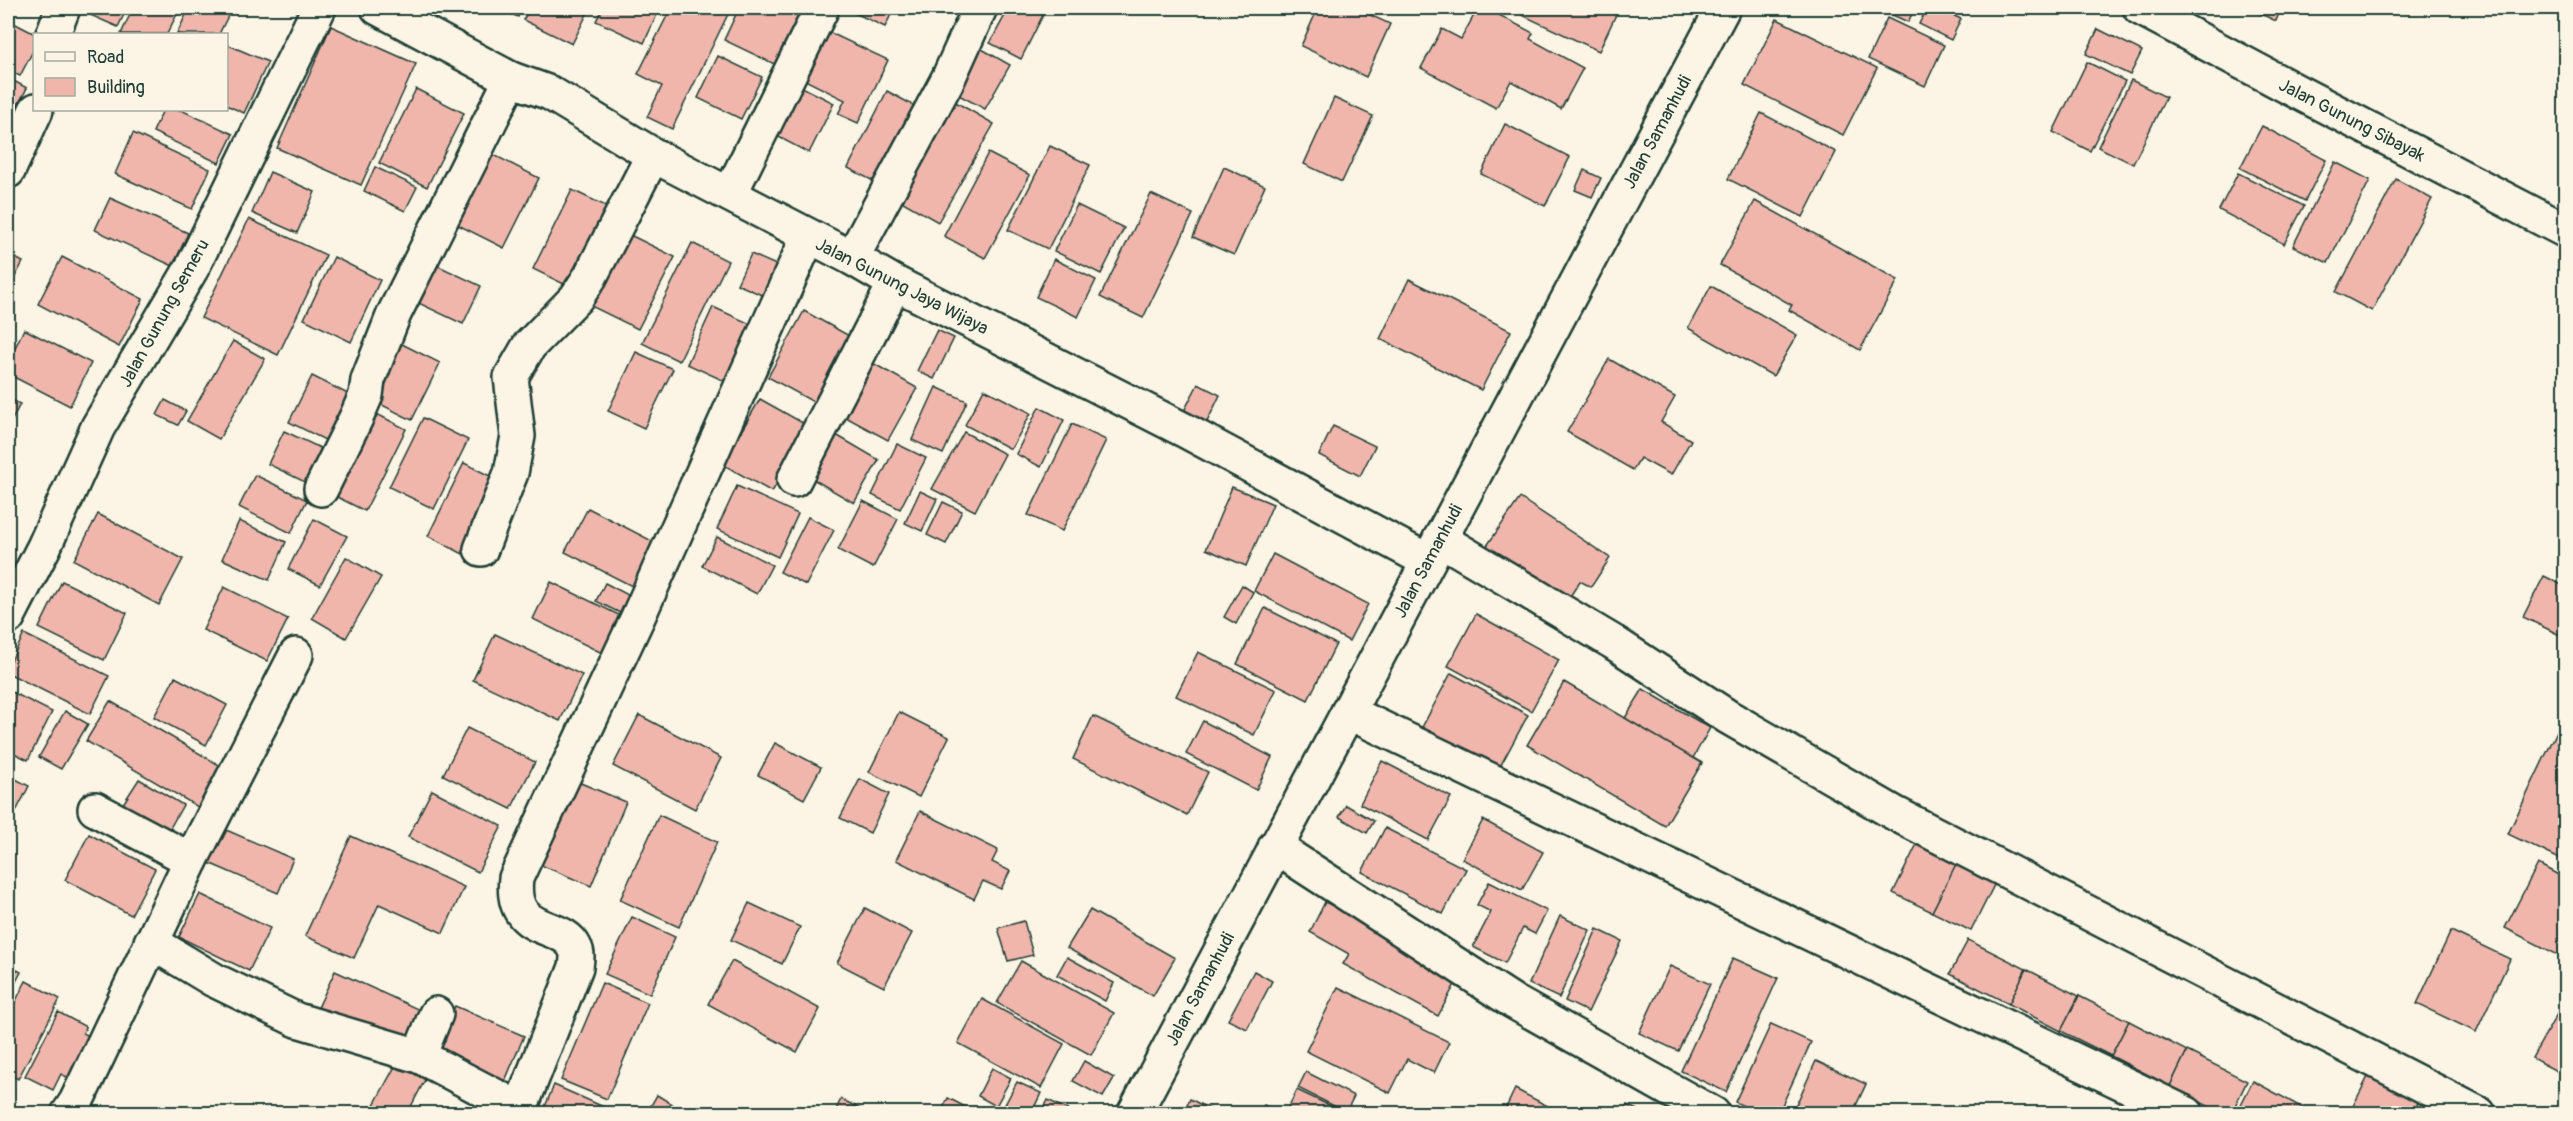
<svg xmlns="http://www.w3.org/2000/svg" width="2573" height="1121" font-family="Pangolin,sans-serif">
	<rect width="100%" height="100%" fill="#fcf5e5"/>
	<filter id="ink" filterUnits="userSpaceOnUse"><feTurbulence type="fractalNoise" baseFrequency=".0167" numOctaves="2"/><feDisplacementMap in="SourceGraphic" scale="12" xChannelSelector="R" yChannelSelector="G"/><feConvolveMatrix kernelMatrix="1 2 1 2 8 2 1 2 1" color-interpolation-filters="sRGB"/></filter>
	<g filter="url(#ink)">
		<g fill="#f0b6ac" stroke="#1f3d34" stroke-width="1.5">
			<polygon points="83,8 127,8 118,27 81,11"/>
			<polygon points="133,8 180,8 167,34 121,34"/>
			<polygon points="189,8 232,8 219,34 177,34"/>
			<polygon points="498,8 522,8 518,17"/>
			<polygon points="530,8 590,8 572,44 523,20"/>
			<polygon points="603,8 660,8 644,43 596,21"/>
			<polygon points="671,8 731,8 672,129 647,117 662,86 638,74"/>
			<polygon points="739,8 786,8 811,19 787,70 724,40"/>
			<polygon points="844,8 894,8 885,27"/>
			<polygon points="1009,8 1028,8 1043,15 1021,59 990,43"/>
			<polygon points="1318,8 1355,8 1390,24 1366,77 1301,46"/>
			<polygon points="1478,8 1486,8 1533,33 1530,39 1583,68 1561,109 1511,81 1496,108 1421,68 1442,29 1461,39"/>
			<polygon points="1523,8 1619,8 1599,51 1520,14"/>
			<polygon points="1877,8 1915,8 1908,22"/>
			<polygon points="1927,8 1936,8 1961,19 1951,40 1919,24"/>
			<polygon points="2248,8 2281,8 2276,21"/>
			<polygon points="1887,18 1944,45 1925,86 1868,59"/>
			<polygon points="1777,19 1877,68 1843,135 1744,85"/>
			<polygon points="8,20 35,34 34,49 20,76 8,70"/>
			<polygon points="331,26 416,64 361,185 277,148"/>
			<polygon points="820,28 888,60 858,123 838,114 845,100 797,76"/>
			<polygon points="2098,29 2142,51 2130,75 2086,54"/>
			<polygon points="226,44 268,62 244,113 226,105"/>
			<polygon points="980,48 1010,65 985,109 955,93"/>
			<polygon points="718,56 762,77 741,119 698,98"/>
			<polygon points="2087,62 2125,81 2090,151 2053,132"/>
			<polygon points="8,78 27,88 8,123"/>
			<polygon points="2131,80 2166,97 2133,164 2098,147"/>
			<polygon points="796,84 834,103 809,153 771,133"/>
			<polygon points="416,89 464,113 427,187 379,163"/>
			<polygon points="887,91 922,110 883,186 848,168"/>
			<polygon points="1334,98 1373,116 1342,182 1304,164"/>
			<polygon points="952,100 994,124 938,222 896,198"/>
			<polygon points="163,110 181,110 233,134 219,163 153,132"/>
			<polygon points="1761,113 1836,152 1803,217 1728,179"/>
			<polygon points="1505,124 1570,157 1545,206 1481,174"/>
			<polygon points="2262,126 2326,160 2305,201 2240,168"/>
			<polygon points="133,133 210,169 192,209 115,174"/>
			<polygon points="1050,146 1090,165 1048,249 1008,230"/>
			<polygon points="490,153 539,178 504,248 454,223"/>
			<polygon points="988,153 1030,175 985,258 944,236"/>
			<polygon points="2335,162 2370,180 2328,263 2293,246"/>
			<polygon points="375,167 417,187 405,211 364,191"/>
			<polygon points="1224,167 1265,186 1234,255 1193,237"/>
			<polygon points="1584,170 1601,178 1592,197 1575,190"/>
			<polygon points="270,172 315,192 297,233 252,213"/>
			<polygon points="2238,173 2304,206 2284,244 2219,210"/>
			<polygon points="2396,179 2432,199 2372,311 2336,292"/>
			<polygon points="572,190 608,207 570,287 533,269"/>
			<polygon points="1151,194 1193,214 1143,318 1100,297"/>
			<polygon points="110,198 188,233 173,266 95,230"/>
			<polygon points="1755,201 1898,280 1860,350 1789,310 1792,305 1720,265"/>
			<polygon points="1077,205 1124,228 1101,274 1054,251"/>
			<polygon points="249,219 326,255 278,355 201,318"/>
			<polygon points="626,233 675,257 638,329 591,306"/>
			<polygon points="692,243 728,261 679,361 642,343"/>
			<polygon points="8,254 23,262 8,290"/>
			<polygon points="751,254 785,269 771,299 737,284"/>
			<polygon points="62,257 143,299 119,347 38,304"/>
			<polygon points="334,257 380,280 351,342 304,319"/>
			<polygon points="1054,259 1096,280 1078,317 1036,297"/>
			<polygon points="428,261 481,286 463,324 410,299"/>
			<polygon points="1409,279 1511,331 1481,390 1380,339"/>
			<polygon points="1711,286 1797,335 1773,376 1688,328"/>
			<polygon points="713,307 755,326 729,383 687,364"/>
			<polygon points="804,311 853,338 817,404 768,377"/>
			<polygon points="24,329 91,363 70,406 8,374 8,362"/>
			<polygon points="937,330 954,338 934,379 917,371"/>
			<polygon points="233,341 265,359 219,439 187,421"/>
			<polygon points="400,343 440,363 412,420 372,400"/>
			<polygon points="636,352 673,369 644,428 608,411"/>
			<polygon points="1609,359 1675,397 1661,422 1691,440 1671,475 1640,458 1633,470 1567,432"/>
			<polygon points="869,361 917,388 888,440 840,414"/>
			<polygon points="312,376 358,399 335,445 289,422"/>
			<polygon points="1198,384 1220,395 1205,426 1182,415"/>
			<polygon points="936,387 967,401 943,454 912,440"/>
			<polygon points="984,389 1031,413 1011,449 965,425"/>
			<polygon points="8,398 20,404 8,428"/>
			<polygon points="760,399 810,427 772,492 722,464"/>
			<polygon points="165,400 186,411 178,425 157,415"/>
			<polygon points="1039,407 1064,420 1041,467 1016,454"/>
			<polygon points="369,410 406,429 365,511 327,492"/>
			<polygon points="423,418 468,440 434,509 389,487"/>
			<polygon points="1072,424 1106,440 1062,531 1028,515"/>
			<polygon points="1333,426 1375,446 1360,476 1319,455"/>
			<polygon points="284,431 327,451 311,485 268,464"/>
			<polygon points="831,432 879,460 854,503 806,475"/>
			<polygon points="964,432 1005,454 975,511 932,489"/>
			<polygon points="897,444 926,458 900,509 872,495"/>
			<polygon points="464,463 502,482 465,555 428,536"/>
			<polygon points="255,475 307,500 291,533 239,507"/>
			<polygon points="737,486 798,514 778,557 717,529"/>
			<polygon points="1232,487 1273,504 1246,566 1206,549"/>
			<polygon points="920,491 937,499 922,531 905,523"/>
			<polygon points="1520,498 1610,558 1591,587 1580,581 1567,601 1486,547"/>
			<polygon points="863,501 898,519 873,568 838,550"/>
			<polygon points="943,502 962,511 946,544 927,535"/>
			<polygon points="588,508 654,542 632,586 565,552"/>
			<polygon points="98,514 183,559 159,605 74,560"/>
			<polygon points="808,517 834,530 806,585 780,572"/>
			<polygon points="314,519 347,536 320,585 288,569"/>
			<polygon points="239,521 286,542 269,580 222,559"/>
			<polygon points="717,537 772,565 757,594 702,566"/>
			<polygon points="1273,554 1368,604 1349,641 1254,591"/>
			<polygon points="346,557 381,577 346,638 312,618"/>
			<polygon points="2544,576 2566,587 2566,638 2523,617"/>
			<polygon points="62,581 127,613 104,660 39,628"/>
			<polygon points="551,582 623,617 604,654 533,619"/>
			<polygon points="605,583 634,598 626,616 596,601"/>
			<polygon points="1242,585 1253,592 1236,624 1224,617"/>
			<polygon points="224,587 288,619 267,661 203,630"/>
			<polygon points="1265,608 1336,644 1308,700 1237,664"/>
			<polygon points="1476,614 1559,660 1531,711 1448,666"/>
			<polygon points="24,634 109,676 90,714 8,673 8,667"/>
			<polygon points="495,634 582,675 560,721 473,680"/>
			<polygon points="1198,652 1276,690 1254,735 1176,696"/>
			<polygon points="1451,673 1528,715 1496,774 1419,733"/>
			<polygon points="175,677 227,705 206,745 154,717"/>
			<polygon points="1564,682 1702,763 1665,826 1527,745"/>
			<polygon points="1643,689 1710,728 1693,758 1625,718"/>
			<polygon points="8,690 52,712 28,760 8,750"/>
			<polygon points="110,701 226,769 203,810 86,741"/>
			<polygon points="65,711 88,724 61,769 39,757"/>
			<polygon points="899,712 949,737 919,797 869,772"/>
			<polygon points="639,715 721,758 695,809 613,766"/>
			<polygon points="1093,716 1208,772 1187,815 1073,759"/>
			<polygon points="1203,721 1272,757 1256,790 1186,754"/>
			<polygon points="2559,727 2566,730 2566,862 2508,834"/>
			<polygon points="467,728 535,762 511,809 443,775"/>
			<polygon points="775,743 821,767 804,799 758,775"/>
			<polygon points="1382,761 1451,797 1428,840 1360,804"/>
			<polygon points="8,775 29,786 8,827"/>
			<polygon points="139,779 183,805 166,835 121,807"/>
			<polygon points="571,779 626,802 591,886 536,863"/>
			<polygon points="860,779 889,794 870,833 840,818"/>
			<polygon points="432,790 502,826 478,872 408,837"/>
			<polygon points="1346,805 1374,821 1367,833 1339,817"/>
			<polygon points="920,811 998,850 992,862 1010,871 1001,889 983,881 974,899 896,860"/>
			<polygon points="659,815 717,842 679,927 620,900"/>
			<polygon points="1483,820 1543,852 1522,890 1462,859"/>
			<polygon points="1385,828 1466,869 1443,914 1362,872"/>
			<polygon points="224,829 293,859 278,893 209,863"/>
			<polygon points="89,834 155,869 131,915 65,880"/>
			<polygon points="351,836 464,887 443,933 379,904 354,958 305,936"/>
			<polygon points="1917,844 1957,864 1932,912 1893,893"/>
			<polygon points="1959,858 1998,877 1971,931 1932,912"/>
			<polygon points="2538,864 2566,879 2566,959 2505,928"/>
			<polygon points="1489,882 1547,911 1535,934 1523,928 1505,963 1473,947 1491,912 1477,905"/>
			<polygon points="200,894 270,928 249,971 179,937"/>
			<polygon points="1325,902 1462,971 1438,1016 1343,964 1349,954 1310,932"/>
			<polygon points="749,903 800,927 782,964 731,940"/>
			<polygon points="865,908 912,933 884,987 837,963"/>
			<polygon points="1090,910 1175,958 1153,996 1067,948"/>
			<polygon points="1560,916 1590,930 1559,998 1529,984"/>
			<polygon points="632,917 675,937 650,994 605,974"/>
			<polygon points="1024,921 1033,955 1008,961 998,928"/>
			<polygon points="1597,929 1622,941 1588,1012 1565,1001"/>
			<polygon points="2451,931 2510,959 2476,1032 2417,1004"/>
			<polygon points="1968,940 2026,969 2009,1004 1950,974"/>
			<polygon points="1067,957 1114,983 1105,1001 1057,975"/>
			<polygon points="1733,958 1778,978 1726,1092 1681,1071"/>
			<polygon points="732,961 820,1009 797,1052 708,1004"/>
			<polygon points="1021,961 1114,1013 1091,1055 997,1003"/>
			<polygon points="8,965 21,972 8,997"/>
			<polygon points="1670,966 1710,984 1678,1051 1639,1033"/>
			<polygon points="2026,969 2079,996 2061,1031 2009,1004"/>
			<polygon points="335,971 422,1011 404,1051 317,1010"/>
			<polygon points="1254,971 1272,981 1247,1029 1228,1020"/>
			<polygon points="26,981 60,999 18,1079 8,1073 8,1016"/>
			<polygon points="602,983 648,1003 607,1099 561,1080"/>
			<polygon points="1338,987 1449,1042 1434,1073 1407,1059 1390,1093 1306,1051"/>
			<polygon points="2079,996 2129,1021 2111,1056 2061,1031"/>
			<polygon points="982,999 1064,1044 1041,1088 958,1043"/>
			<polygon points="2565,1000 2566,1001 2566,1076 2532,1058"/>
			<polygon points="455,1006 524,1036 502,1088 433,1058"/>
			<polygon points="58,1012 86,1027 83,1033 99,1041 77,1082 61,1074 53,1090 25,1076"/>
			<polygon points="2129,1021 2187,1051 2170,1086 2111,1056"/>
			<polygon points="1771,1024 1811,1042 1778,1114 1761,1114 1735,1102"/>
			<polygon points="2187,1051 2247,1081 2231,1114 2223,1114 2170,1086"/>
			<polygon points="399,1059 428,1074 407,1114 369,1114"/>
			<polygon points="1084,1061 1114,1078 1103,1097 1073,1081"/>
			<polygon points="1816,1061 1866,1084 1852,1114 1792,1114"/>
			<polygon points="2374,1065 2424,1092 2412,1114 2349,1114"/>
			<polygon points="992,1068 1011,1078 996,1106 978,1096"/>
			<polygon points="1306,1072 1354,1096 1346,1112 1298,1088"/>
			<polygon points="2253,1081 2314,1114 2236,1114"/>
			<polygon points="1017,1082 1041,1093 1031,1114 1000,1114"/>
			<polygon points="554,1085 606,1108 604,1114 542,1114"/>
			<polygon points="1515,1089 1563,1114 1503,1114"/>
			<polygon points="1297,1090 1345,1113 1299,1114 1288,1108"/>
			<polygon points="657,1095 688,1114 646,1114"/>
			<polygon points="948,1098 979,1114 940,1114"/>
			<polygon points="841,1099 870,1114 834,1114"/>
			<polygon points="1190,1099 1219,1114 1183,1114"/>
			<polygon points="1048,1100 1068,1110 1066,1114 1041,1114"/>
			<polygon points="1264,1105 1281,1114 1259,1114"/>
			<polygon points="1627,1105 1645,1114 1623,1114"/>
		</g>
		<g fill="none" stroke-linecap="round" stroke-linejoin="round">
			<defs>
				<g id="minor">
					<polyline points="378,8 511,79 550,93 653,155 852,258 895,283 1184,430 1428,561"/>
					<polyline points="2140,8 2298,92 2566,231"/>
					<polyline points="53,34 63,8"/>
					<polyline points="8,171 36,110"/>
					<polyline points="730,194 822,8"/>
					<polyline points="852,258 948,79 980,8"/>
					<polyline points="794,480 895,283"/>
					<polyline points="321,489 356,418 366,395 368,380 394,314 511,79"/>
					<polyline points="1440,539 1613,642 1728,717 1896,814 2479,1114"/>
					<polyline points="481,549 511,473 518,436 511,377 529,346 576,298 590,277 653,155"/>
					<polyline points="8,617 44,547 98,427 193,266 319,8"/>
					<polyline points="1348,712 2187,1114"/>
					<polyline points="95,809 191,860"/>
					<polyline points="1275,847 1514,1002 1713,1114"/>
					<polyline points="151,942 214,980 297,1020 419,1056 520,1109"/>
					<polyline points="419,1056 436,1014"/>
					<polyline points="68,1114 76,1102 191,860 296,655"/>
					<path d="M 518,1114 L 576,967 C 577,960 578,953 575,948 C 563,920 509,938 516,878 L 638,617 L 808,237"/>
					<polyline points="1134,1114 1723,8"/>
				</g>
			</defs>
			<use href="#minor" stroke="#1f3d34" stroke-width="38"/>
			<use href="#minor" stroke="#fcf5e5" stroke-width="33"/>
		</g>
	</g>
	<g text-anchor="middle" stroke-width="5" stroke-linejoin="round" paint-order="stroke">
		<g font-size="18" fill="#1f3d34" stroke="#fcf5e5">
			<text transform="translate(2352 120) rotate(27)" y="6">Jalan Gunung Sibayak</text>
			<text transform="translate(1657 132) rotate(-62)" y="6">Jalan Samanhudi</text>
			<text transform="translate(902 286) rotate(27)" y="6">Jalan Gunung Jaya Wijaya</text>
			<text transform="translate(164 313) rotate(-61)" y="6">Jalan Gunung Semeru</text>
			<text transform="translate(1428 561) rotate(-62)" y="6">Jalan Samanhudi</text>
			<text transform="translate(1200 989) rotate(-62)" y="6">Jalan Samanhudi</text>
		</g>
	</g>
	<rect width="2573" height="1121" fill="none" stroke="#fcf5e5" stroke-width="30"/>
	<rect x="15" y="15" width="2543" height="1091" fill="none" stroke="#1f3d34" stroke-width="2" filter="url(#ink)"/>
	<rect x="33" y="33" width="195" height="78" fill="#fcf5e5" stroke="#a4ab9e" stroke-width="1.5"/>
	<rect x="45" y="52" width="30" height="9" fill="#fcf5e5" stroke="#a4ab9e" stroke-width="1.5"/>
	<text x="87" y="63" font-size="18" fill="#1f3d34">Road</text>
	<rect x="45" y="78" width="30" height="18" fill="#f0b6ac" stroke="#a4ab9e" stroke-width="1.5"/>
	<text x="87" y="93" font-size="18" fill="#1f3d34">Building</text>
</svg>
